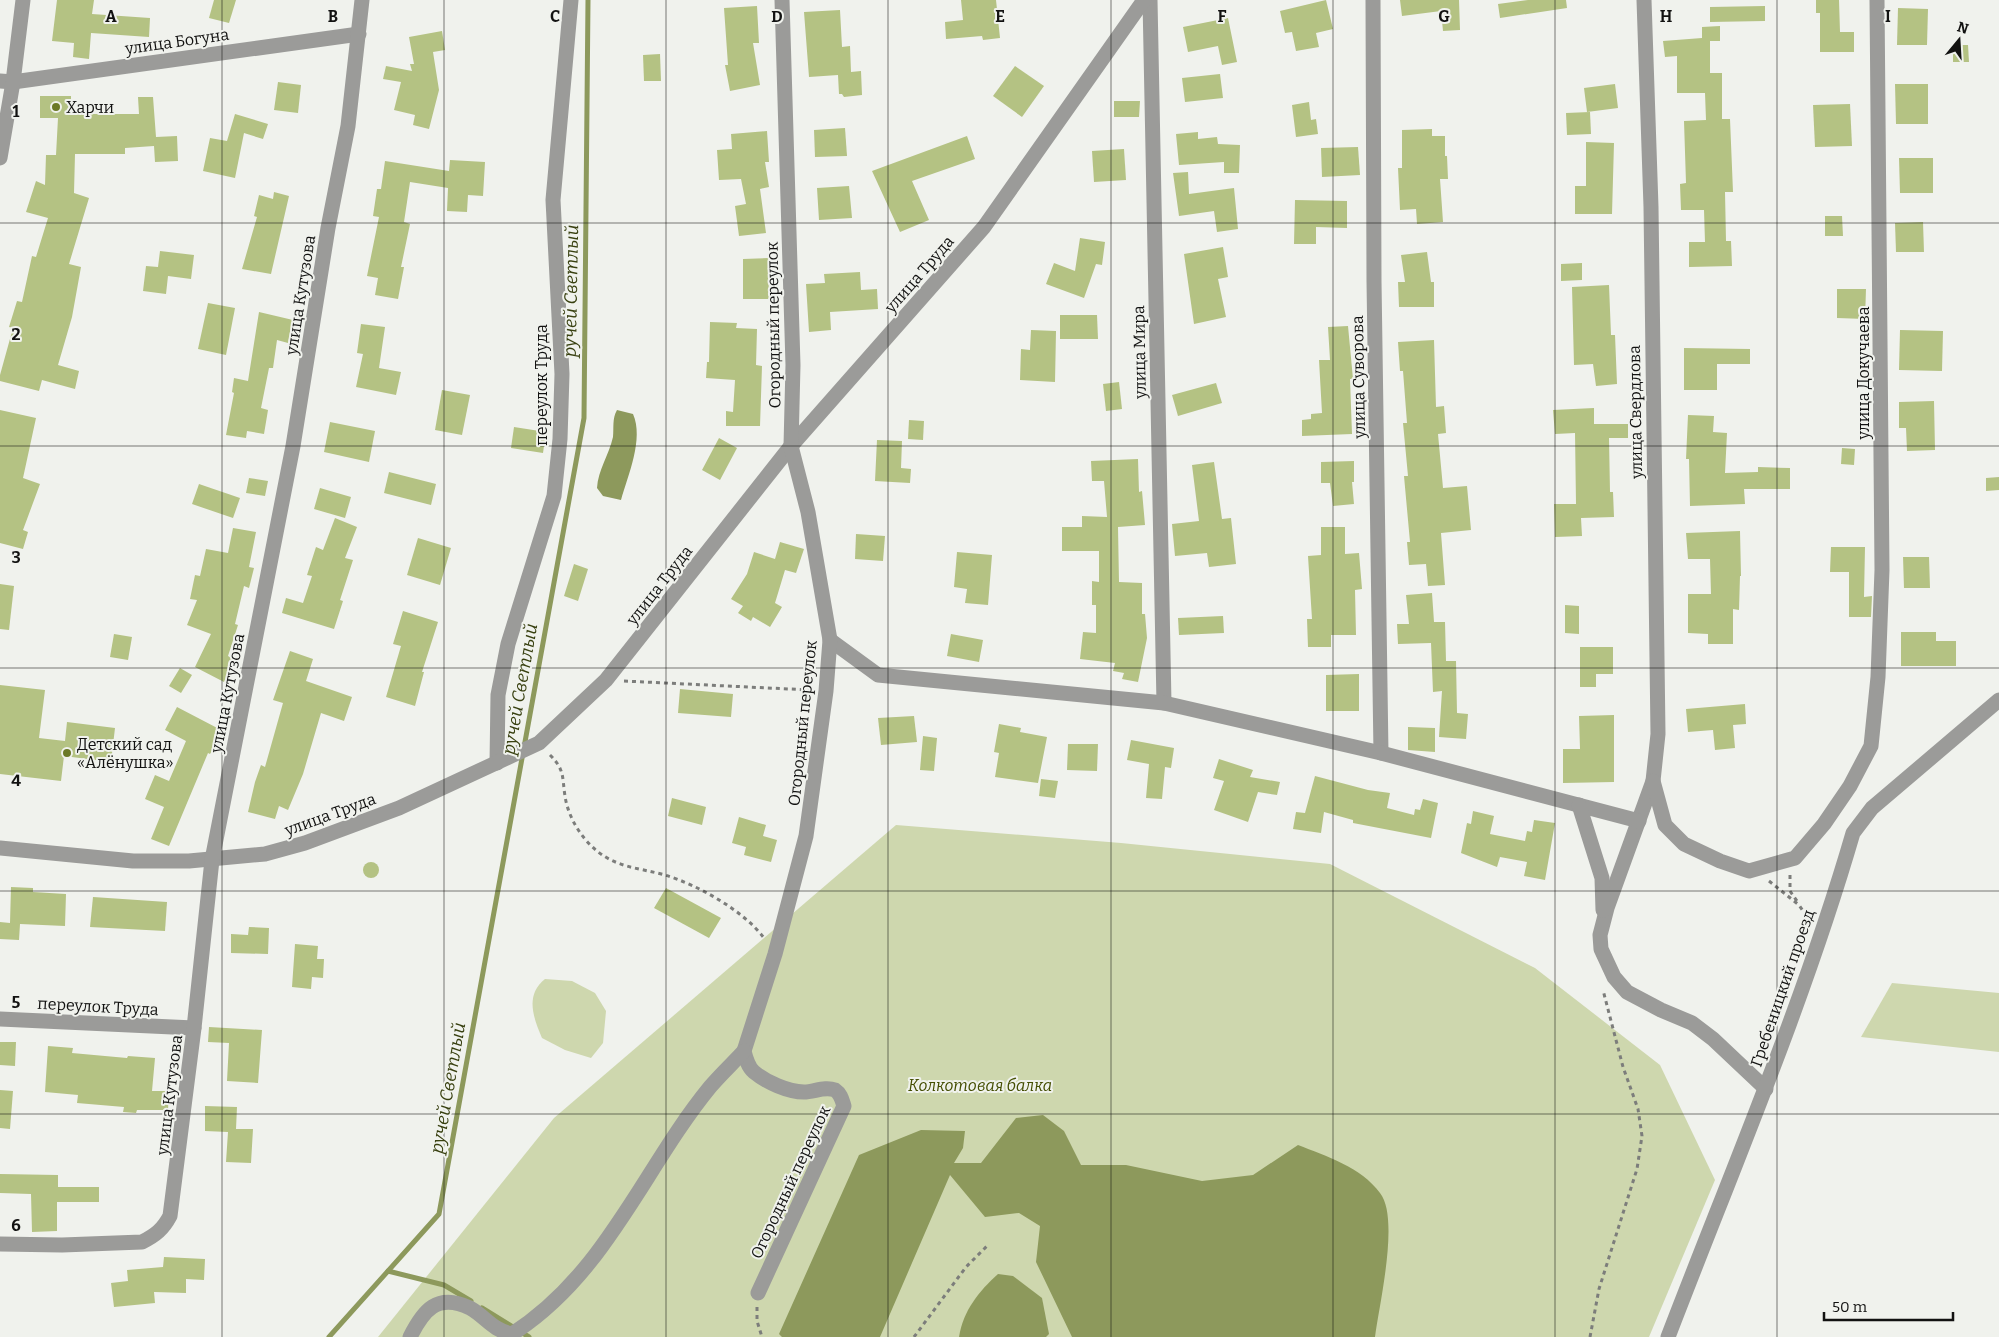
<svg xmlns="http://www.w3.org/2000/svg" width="1999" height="1337" font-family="Bitter,serif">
	<rect width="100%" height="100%" fill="#f0f2ed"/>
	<g fill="#ced7ae">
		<polygon points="896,825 1121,843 1330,864 1535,968 1660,1065 1715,1180 1649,1337 378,1337 554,1118"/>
		<path d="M 545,979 L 572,981 L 595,993 L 606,1011 L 603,1043 L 591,1058 L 565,1050 L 542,1038 C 533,1017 525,995 545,979 Z"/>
		<polygon points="1892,983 1999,993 1999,1052 1861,1037"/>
	</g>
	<g fill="#8d995c">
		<path d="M 617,410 L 633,414 C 644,439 628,475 621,500 L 603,496 L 597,488 C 598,470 609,455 613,437 C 614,427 612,419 617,410 Z"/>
		<path d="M 1043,1115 L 1064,1131 L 1081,1165 L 1126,1165 L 1202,1181 L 1253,1175 L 1298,1145 C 1326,1156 1361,1167 1380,1193 C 1400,1218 1379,1305 1375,1337 L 1072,1337 L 1036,1262 L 1040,1226 L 1019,1213 L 985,1217 L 950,1175 L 880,1337 L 782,1337 L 779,1334 L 859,1155 L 921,1130 L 965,1131 L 963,1148 L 954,1163 L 981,1163 L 1016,1118 Z"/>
		<path d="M 998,1274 L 1013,1276 L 1042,1298 L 1049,1334 L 1046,1337 L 959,1337 C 963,1311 979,1291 998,1274 Z"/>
	</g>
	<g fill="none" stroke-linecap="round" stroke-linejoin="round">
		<g stroke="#8d995c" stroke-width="5">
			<polyline points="388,1271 444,1285 471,1301"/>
			<polyline points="482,1308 529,1337"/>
			<polyline points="329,1337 439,1214 584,418 588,0"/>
		</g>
	</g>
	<g fill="#b4c283">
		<polygon points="57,0 94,0 92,14 150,18 149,37 91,33 89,59 73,57 74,43 52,41"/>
		<polygon points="214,0 236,0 229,23 209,18"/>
		<polygon points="961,0 996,0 1000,38 983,40 982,36 946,39 945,22 963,20"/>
		<polygon points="1326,0 1333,29 1316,33 1319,47 1296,51 1292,32 1285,33 1280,11"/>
		<polygon points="1400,0 1459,0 1460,30 1443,31 1441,11 1402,16"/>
		<polygon points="1528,0 1566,0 1567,8 1500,18 1498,4"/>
		<polygon points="1816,0 1839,0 1840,32 1854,32 1854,52 1820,52 1820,13 1816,13"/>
		<polygon points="757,6 759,43 753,43 760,85 730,91 725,65 728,65 724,8"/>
		<polygon points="1765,6 1765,21 1710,22 1710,7"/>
		<polygon points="1898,8 1928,9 1927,45 1897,45"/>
		<polygon points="840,10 842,47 850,46 851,72 861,71 862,95 844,97 842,94 839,94 838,75 809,77 804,12"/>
		<polygon points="1228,18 1237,62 1222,65 1218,46 1188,52 1183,27"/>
		<polygon points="1720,26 1720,41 1710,41 1710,73 1722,73 1722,119 1730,119 1733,192 1725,192 1726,241 1731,241 1732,266 1689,267 1689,242 1705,242 1704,210 1681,210 1680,184 1686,183 1684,121 1706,120 1705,93 1677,93 1677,56 1665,57 1663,41 1702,38 1702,27"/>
		<polygon points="442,31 445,50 433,52 439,90 429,129 413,125 415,115 394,110 401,82 383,79 386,66 412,71 410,64 414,64 409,37"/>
		<polygon points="1953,45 1968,45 1969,62 1953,62"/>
		<polygon points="660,54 661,81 644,81 643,55"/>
		<polygon points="1015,66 1044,86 1022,117 993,96"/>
		<polygon points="1220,74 1223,98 1185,102 1182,78"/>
		<polygon points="278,82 301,85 298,113 274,110"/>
		<polygon points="1615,84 1618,108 1587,112 1584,88"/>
		<polygon points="1895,84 1928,84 1928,124 1896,124"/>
		<polygon points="40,96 71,96 71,114 139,114 138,97 153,97 156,137 177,136 178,161 155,162 154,146 125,148 125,154 75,154 74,193 89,198 69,264 81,267 72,317 58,365 79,371 75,389 42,380 39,391 0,381 0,375 13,328 9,327 17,301 22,302 32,256 36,257 48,218 26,212 36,181 45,185 46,155 56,155 58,118 40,118"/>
		<polygon points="1114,101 1140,101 1139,117 1114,117"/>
		<polygon points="1309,102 1311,120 1316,119 1318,134 1296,137 1292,105"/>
		<polygon points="1850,104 1852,146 1815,147 1813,105"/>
		<polygon points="1590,112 1591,134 1567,135 1566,113"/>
		<polygon points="235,114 268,124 263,139 244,133 235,178 203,171 210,138 227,141"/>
		<polygon points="845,128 847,156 815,157 814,130"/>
		<polygon points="1432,129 1432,136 1445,136 1445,156 1447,156 1448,179 1440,179 1443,222 1417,224 1416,209 1400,210 1398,168 1402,168 1402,130"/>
		<polygon points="767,131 769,162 765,162 769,187 760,189 766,233 739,236 735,206 746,204 741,179 719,180 717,150 732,149 731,134"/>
		<polygon points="1198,132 1198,139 1217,137 1218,144 1240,145 1239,173 1224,173 1224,162 1179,165 1176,134"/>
		<polygon points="967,136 975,159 912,181 929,220 900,232 872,171"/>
		<polygon points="1586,142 1614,143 1612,214 1575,214 1575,186 1586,186"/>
		<polygon points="1358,147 1360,175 1322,177 1321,148"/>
		<polygon points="1124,149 1126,180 1094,182 1092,151"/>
		<polygon points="1899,158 1933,158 1933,193 1900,193"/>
		<polygon points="450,160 485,162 483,196 468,195 467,212 447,211 448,188 410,182 404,222 410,224 401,267 404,267 398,299 375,295 378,278 367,276 379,217 373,216 377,189 381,189 385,161 449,171"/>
		<polygon points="1188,172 1189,194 1234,188 1238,229 1217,232 1214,211 1179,216 1173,173"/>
		<polygon points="849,186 852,218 819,220 817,188"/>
		<polygon points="274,192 289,196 271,274 242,269 257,217 254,216 259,195 273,199"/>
		<polygon points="1295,200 1347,201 1347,228 1316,227 1316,244 1294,244"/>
		<polygon points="1825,216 1842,216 1843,236 1825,236"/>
		<polygon points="1923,222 1924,252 1896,252 1895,223"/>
		<polygon points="1080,238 1105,242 1102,265 1096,264 1084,298 1046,284 1054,263 1075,271"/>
		<polygon points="1223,247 1228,277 1218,279 1226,317 1194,324 1184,254"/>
		<polygon points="160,251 194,255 191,279 168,276 166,294 143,291 146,266 158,267"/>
		<polygon points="1427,252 1431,282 1434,282 1434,307 1399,307 1398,282 1405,282 1401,255"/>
		<polygon points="768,258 769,299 743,299 743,259"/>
		<polygon points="1582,263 1582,280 1561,281 1561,264"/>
		<polygon points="860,272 861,290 877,289 878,309 830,312 831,330 809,332 806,284 825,283 824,274"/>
		<polygon points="1609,285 1611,335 1615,335 1617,384 1596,386 1593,364 1574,365 1572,287"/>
		<polygon points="1837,289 1866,289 1865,319 1837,318"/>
		<polygon points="208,303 235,308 226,355 198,349"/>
		<polygon points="259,312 293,320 288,343 277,340 273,368 269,368 261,408 268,410 264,434 247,431 246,438 226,435 234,393 232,392 234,378 248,381"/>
		<polygon points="1060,315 1097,315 1098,339 1060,339"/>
		<polygon points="710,322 737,323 736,328 757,329 756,365 762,366 760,426 726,426 726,411 733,412 735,380 706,378 707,362 709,362"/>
		<polygon points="361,324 385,327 379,368 401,372 396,395 356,387 363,354 357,353"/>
		<polygon points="1348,326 1353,379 1350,379 1352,434 1302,436 1302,420 1311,419 1311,414 1322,413 1319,360 1330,360 1328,327"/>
		<polygon points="1031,330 1056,331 1055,382 1020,380 1021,349 1030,350"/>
		<polygon points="1900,330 1943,331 1942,371 1899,370"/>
		<polygon points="1434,340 1436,407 1444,406 1446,433 1438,434 1443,488 1467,486 1471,530 1441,533 1445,585 1428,586 1426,564 1409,565 1407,542 1410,542 1404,476 1408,476 1403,423 1407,423 1403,371 1400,371 1398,342"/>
		<polygon points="1684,348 1750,349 1750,364 1717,364 1717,390 1684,390"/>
		<polygon points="1119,382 1122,409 1106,411 1103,384"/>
		<polygon points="1216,383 1222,403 1178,416 1172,395"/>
		<polygon points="442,390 470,395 462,435 435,430"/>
		<polygon points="1934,401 1935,450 1907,451 1906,428 1899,428 1899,402"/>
		<polygon points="1594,408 1594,424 1628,424 1628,438 1609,438 1610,492 1613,492 1614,517 1581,518 1582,536 1555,537 1554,504 1576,504 1575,433 1555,434 1553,410"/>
		<polygon points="0,410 36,418 23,478 40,484 23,530 28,532 23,549 0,543"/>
		<polygon points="1688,415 1714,416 1713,432 1727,433 1725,473 1758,472 1758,467 1790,468 1790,489 1744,489 1745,504 1690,506 1689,459 1686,459"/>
		<polygon points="909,420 924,421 923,440 908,439"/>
		<polygon points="330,422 375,431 369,462 324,452"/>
		<polygon points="514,427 546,432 543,453 511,448"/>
		<polygon points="719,438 737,448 720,480 702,470"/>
		<polygon points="877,440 902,441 901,468 911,469 910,483 875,481"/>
		<polygon points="1842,448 1855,449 1854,465 1841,464"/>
		<polygon points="1138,459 1139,492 1142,491 1145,525 1118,527 1119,582 1142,583 1142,614 1145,614 1147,638 1138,682 1122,679 1124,673 1113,671 1115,663 1080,659 1083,632 1096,633 1096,605 1092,605 1092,581 1099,582 1099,551 1062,551 1062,527 1082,527 1082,516 1107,517 1104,481 1092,481 1091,461"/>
		<polygon points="1354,461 1354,482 1352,482 1354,504 1333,506 1330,483 1321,483 1321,462"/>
		<polygon points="1214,462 1222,519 1231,518 1236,564 1209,567 1207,553 1175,556 1172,524 1199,521 1192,465"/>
		<polygon points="389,472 436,484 431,505 384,493"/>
		<polygon points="1999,477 1999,490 1986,491 1986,478"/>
		<polygon points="249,478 268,481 265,496 246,493"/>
		<polygon points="199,484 240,498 233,518 192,504"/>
		<polygon points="320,488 351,497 345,518 314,509"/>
		<polygon points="335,518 357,527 345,558 353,560 340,600 343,601 334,629 282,613 286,598 303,603 312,576 307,575 316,547 323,550"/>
		<polygon points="1321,527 1345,527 1345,554 1359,553 1362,589 1355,590 1356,635 1331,635 1331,647 1308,647 1307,619 1312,619 1308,556 1321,555"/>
		<polygon points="233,528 256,532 249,567 254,568 249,588 244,586 235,624 238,625 228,656 235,660 224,682 195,667 211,634 187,625 197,600 190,599 195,575 200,576 206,549 228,553"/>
		<polygon points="1740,531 1741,576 1740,576 1739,610 1733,609 1733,644 1708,644 1708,634 1688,633 1688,594 1711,594 1710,559 1688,559 1686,533"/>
		<polygon points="856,534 885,536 883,561 855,559"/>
		<polygon points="418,538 451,548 440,585 407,575"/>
		<polygon points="780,542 804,549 796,573 785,570 775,603 782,607 770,627 753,617 751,621 738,613 743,606 731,599 747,574 754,552 775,559"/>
		<polygon points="1831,547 1865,547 1864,597 1872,596 1871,617 1849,617 1849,572 1830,572"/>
		<polygon points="957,552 992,555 988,605 965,603 967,589 954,587"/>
		<polygon points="1903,557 1929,557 1930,588 1904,588"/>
		<polygon points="574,564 588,569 578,601 564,596"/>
		<polygon points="0,584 14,586 9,630 0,629"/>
		<polygon points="1432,593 1434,622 1445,622 1446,661 1456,661 1457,713 1468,714 1466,739 1439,737 1442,691 1433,692 1431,643 1398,644 1397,624 1409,624 1406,595"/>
		<polygon points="1565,605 1579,606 1579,634 1565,633"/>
		<polygon points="403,611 438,622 422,672 424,672 415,706 386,697 401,646 393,644"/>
		<polygon points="1223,616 1224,633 1179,635 1178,618"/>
		<polygon points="1901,632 1936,632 1936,641 1956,641 1956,666 1901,666"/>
		<polygon points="114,634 132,637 128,660 110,657"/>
		<polygon points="951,634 983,640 979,662 947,656"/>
		<polygon points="1580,647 1613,647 1613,674 1596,674 1596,687 1580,687"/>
		<polygon points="290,651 313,659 306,681 352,697 344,721 321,713 303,774 288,810 279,806 275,819 248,812 255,782 261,765 265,767 283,703 273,700"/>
		<polygon points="180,668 192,675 181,693 169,686"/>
		<polygon points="1359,674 1359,711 1326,711 1326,675"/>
		<polygon points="0,685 45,690 39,738 65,741 67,722 115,728 111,762 64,756 61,781 0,774"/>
		<polygon points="680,689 733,694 731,717 678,713"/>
		<polygon points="1745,704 1746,724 1733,725 1735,748 1715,750 1713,730 1688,732 1686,709"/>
		<polygon points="177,707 223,731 210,754 208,753 169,846 151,839 164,807 145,799 155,775 169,781 186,741 165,730"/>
		<polygon points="1614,715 1614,782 1563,783 1563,749 1580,749 1579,716"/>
		<polygon points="914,716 917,742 881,745 878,718"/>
		<polygon points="999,724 1021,728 1020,732 1047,737 1038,783 995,777 999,753 994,752"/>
		<polygon points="1408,727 1435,728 1435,752 1408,750"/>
		<polygon points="923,736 937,738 934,771 920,770"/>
		<polygon points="1131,740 1174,748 1171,768 1165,767 1162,799 1146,798 1149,764 1127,760"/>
		<polygon points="1068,744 1098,744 1097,771 1067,770"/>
		<polygon points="1219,759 1253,770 1250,777 1280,782 1277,795 1258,792 1248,822 1214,810 1224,781 1213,778"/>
		<polygon points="1315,776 1368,790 1390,793 1387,808 1414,815 1415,809 1420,810 1423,799 1438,803 1431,838 1353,823 1353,820 1324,812 1321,833 1293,829 1296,812 1305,813"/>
		<polygon points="1041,779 1058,781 1055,798 1039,796"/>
		<polygon points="672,798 706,807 702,825 668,816"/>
		<polygon points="1473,811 1494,816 1490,834 1525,841 1527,831 1532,832 1534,820 1555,823 1545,880 1524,876 1527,862 1500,857 1497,867 1461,853 1467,823 1471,824"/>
		<polygon points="739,817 766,825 763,836 777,840 771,862 744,855 746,847 732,843"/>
		<circle cx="371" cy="870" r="8"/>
		<polygon points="11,887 33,888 33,892 66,894 65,926 20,924 19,940 0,939 0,922 10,923"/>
		<polygon points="666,888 721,918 709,938 654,908"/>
		<polygon points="93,897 167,902 165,931 90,927"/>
		<polygon points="249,927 269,928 268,954 231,953 231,934 248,935"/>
		<polygon points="295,944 318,946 317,959 324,959 323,978 312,977 311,989 292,987"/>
		<polygon points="209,1027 262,1030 258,1083 227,1081 229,1043 208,1042"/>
		<polygon points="0,1042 16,1042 15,1066 0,1065"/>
		<polygon points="48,1046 73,1048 72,1053 127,1058 128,1056 155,1058 152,1091 169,1091 168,1110 137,1110 136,1113 123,1112 124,1107 77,1103 78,1095 45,1092"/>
		<polygon points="0,1090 13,1091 10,1129 0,1128"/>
		<polygon points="205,1106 237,1107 236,1129 253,1129 251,1163 226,1162 228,1132 205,1131"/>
		<polygon points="0,1174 58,1175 58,1187 99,1187 99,1202 57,1202 57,1231 32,1232 31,1194 0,1193"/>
		<polygon points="164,1257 205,1259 204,1280 186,1279 186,1293 154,1292 155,1303 114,1307 111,1283 128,1281 127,1270 163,1267"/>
	</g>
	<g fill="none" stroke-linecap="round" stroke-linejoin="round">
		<g stroke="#7c7d7b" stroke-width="3" stroke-dasharray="4 4" stroke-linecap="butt">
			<polyline points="624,681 810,690"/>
			<path d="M 550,755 C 565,770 562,777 565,796 C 568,817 581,838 597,851 C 618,868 640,868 665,875 C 698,885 744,911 764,938"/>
			<polyline points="1790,875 1790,891 1797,901"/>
			<polyline points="1769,881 1799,905 1809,920"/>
			<polyline points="757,1307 757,1321 762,1337"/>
			<polyline points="914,1337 966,1267 988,1245"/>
			<polyline points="1590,1337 1599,1289 1637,1169 1642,1136 1638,1109 1623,1067 1603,990"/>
		</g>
		<g stroke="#9b9b99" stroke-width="15">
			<polyline points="1150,0 1164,703"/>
			<polyline points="1373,0 1374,281 1381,753"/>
			<polyline points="1644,0 1651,207 1658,734 1653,781 1607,908 1600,935 1601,949 1614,977 1627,992 1661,1010 1692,1023 1713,1039 1766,1089"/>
			<polyline points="0,81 13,82 359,34"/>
			<polyline points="0,158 13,82 23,0"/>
			<polyline points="830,640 878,675 1164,703 1381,753 1639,821"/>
			<polyline points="497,763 498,695 508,644 554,496 560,439 562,374 553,200 571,0"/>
			<polyline points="1653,781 1665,825 1684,844 1720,861 1749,871 1795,858 1824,824 1850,786 1871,746 1878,677 1882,570 1877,0"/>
			<polyline points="1579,805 1602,878 1603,910"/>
			<polyline points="0,848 133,861 189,861 265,854 305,843 399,808 539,743 606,680 791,446 984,227 1144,0"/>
			<polyline points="0,1019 194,1028"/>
			<path d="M 0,1244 L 62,1245 L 142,1242 C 156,1235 163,1229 170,1216 L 194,1028 L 212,860 L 293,446 L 328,228 L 348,126 L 362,0"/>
			<path d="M 758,1293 L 844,1106 C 842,1100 841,1094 835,1090 C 825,1086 814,1092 804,1092 C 788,1092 766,1082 754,1072 C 748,1067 746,1059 744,1051 L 775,954 L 806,836 L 826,691 L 830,640 L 808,512 L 791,446 L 793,365 L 782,0"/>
			<path d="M 410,1337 C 423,1311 437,1292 470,1308 C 486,1317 492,1330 512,1334 C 606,1274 643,1169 710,1087 C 721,1074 733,1063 744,1051"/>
			<path d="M 1668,1337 C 1732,1170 1803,1005 1853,833 L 1872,808 L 1999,700"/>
		</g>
	</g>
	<path fill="none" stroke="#121211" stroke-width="1" stroke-opacity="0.55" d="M 222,0 L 222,1337M 444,0 L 444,1337M 666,0 L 666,1337M 888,0 L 888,1337M 1111,0 L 1111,1337M 1333,0 L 1333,1337M 1555,0 L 1555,1337M 1777,0 L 1777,1337M 0,223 L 1999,223M 0,446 L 1999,446M 0,668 L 1999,668M 0,891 L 1999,891M 0,1114 L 1999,1114"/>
	<g fill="#6b7926" stroke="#f0f2ed" stroke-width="2">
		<circle cx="56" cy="107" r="5"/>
		<circle cx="67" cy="753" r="5"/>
	</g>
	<g text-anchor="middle" stroke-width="4" stroke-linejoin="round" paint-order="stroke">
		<g font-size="16" fill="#121211" stroke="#f0f2ed">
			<text transform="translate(177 41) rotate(-8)" y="6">улица Богуна</text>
			<text transform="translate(919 274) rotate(-49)" y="6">улица Труда</text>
			<text transform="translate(300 295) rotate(-81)" y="6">улица Кутузова</text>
			<text transform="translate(773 325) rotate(-91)" y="6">Огородный переулок</text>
			<text transform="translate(1139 352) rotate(-91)" y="6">улица Мира</text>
			<text transform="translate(1863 373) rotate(-90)" y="6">улица Докучаева</text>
			<text transform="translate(1358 377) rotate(-91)" y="6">улица Суворова</text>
			<text transform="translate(541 385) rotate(-90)" y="6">переулок Труда</text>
			<text transform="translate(1635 412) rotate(-91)" y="6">улица Свердлова</text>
			<text transform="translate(659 585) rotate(-52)" y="6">улица Труда</text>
			<text transform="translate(227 693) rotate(-79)" y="6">улица Кутузова</text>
			<text transform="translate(802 723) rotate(-84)" y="6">Огородный переулок</text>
			<text transform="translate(330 814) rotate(-20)" y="6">улица Труда</text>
			<text transform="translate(1782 988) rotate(-71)" y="6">Гребеницкий проезд</text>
			<text transform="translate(98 1006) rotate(3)" y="6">переулок Труда</text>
			<text transform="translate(169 1095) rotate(-83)" y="6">улица Кутузова</text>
			<text transform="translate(790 1182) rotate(-65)" y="6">Огородный переулок</text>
		</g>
		<g font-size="16" fill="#121211" stroke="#f0f2ed" text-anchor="start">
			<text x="66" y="113">Харчи</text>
			<text x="77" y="750">Детский сад<tspan x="77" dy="18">«Алёнушка»</tspan></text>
		</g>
		<g font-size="16" font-style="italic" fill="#444e02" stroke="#f0f2ed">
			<text x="980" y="1091">Колкотовая балка</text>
		</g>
		<g font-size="18" font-style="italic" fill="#384010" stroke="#f0f2ed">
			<text transform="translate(571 291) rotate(-89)" y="6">ручей Светлый</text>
			<text transform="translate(520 689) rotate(-80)" y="6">ручей Светлый</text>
			<text transform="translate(448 1088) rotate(-80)" y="6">ручей Светлый</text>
		</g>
	</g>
	<g font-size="16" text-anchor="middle" font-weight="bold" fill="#121211" stroke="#f0f2ed" stroke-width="4" stroke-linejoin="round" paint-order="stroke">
		<text x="111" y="22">A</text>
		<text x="333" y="22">B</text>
		<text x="555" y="22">C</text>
		<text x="777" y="22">D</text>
		<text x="1000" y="22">E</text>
		<text x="1222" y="22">F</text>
		<text x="1444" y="22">G</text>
		<text x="1666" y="22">H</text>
		<text x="1888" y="22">I</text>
		<text x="16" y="117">1</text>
		<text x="16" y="340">2</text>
		<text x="16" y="563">3</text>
		<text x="16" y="786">4</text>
		<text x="16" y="1008">5</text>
		<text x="16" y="1231">6</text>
	</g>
	<g transform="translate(1959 40) rotate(18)" stroke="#f0f2ed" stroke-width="4" paint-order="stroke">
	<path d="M0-4L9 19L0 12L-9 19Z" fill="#121211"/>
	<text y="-8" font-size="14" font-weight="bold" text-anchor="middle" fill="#121211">N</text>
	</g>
	<path d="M1824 1312v8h129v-8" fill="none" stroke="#121211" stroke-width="2.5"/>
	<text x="1832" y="1312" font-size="15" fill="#121211" stroke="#f0f2ed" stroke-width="4" paint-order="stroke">50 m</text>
</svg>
